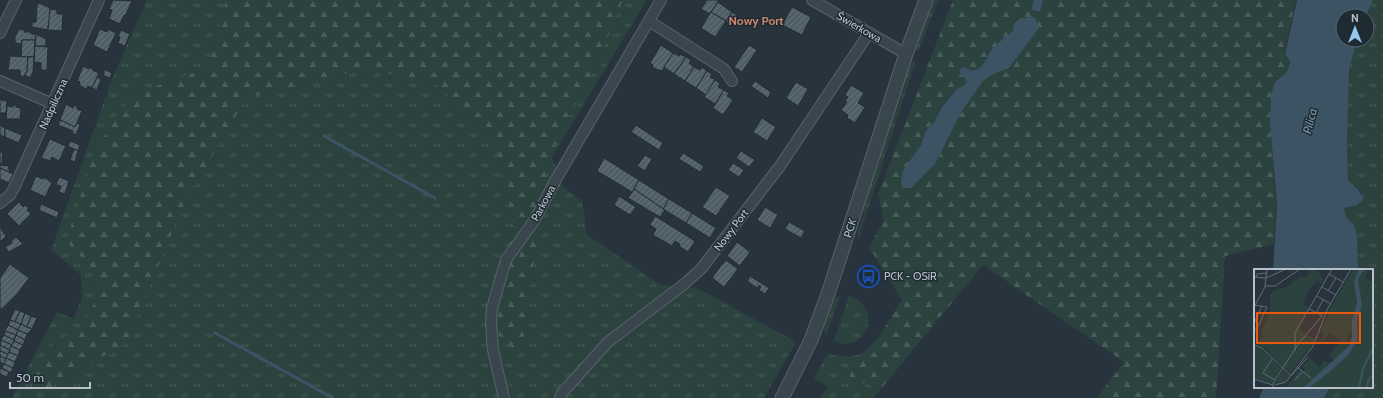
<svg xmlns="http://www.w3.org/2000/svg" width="1383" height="398" font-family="Cabin,sans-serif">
	<defs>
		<pattern id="grass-tufts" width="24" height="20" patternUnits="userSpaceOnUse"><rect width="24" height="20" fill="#2c423f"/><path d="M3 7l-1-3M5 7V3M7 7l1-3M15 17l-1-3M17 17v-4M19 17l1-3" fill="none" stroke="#485c59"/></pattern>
		<pattern id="forest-firs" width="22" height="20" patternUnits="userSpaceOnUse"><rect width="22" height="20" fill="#2c423f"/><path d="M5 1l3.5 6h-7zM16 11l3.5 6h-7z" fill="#485c59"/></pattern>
		<pattern id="building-hatch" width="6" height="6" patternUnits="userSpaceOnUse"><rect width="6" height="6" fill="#505e68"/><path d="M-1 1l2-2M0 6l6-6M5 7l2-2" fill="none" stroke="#67737c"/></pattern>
	</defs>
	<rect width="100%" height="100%" fill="#27343d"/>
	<g fill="url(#grass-tufts)">
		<polygon points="147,0 647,0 552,157 563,187 582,200 587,235 661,285 697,288 796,342 764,398 12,398 57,312 74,319 82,298 81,275 51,250 112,79"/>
		<polygon points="931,0 938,0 919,50 913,51"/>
		<polygon points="1373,0 1383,0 1383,398 1324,398 1330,387 1372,387 1372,270 1358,270 1357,235 1354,225 1346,217 1344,208 1357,205 1364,199 1359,189 1348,180 1347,149 1349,70 1357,40 1367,40 1366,16"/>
		<polygon points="910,59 912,59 915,63 858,240 858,231 864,213 861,211"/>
		<polygon points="840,296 826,335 823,328 823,324 832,301 834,298"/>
		<path d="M 849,296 C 885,308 866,355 834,341 Z"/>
		<polygon points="828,354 847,357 861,354 862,361 851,371 853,381 867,384 880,390 873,398 820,398 828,386 814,379 825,357"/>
	</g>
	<g fill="url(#forest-firs)" fill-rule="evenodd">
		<polygon points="226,0 623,0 602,51 549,158 520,356 496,332 513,224 497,150 439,86 366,68 246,98 185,202 126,343 39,394 30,378 59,337 78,334 98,296 94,270 66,241 96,148 133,94 209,67"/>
		<path d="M 953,0 L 1034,0 L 1033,2 L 1037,12 L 1040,12 L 1043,0 L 1296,0 L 1284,53 L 1289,62 L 1287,72 L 1275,81 L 1271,95 L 1270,123 L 1276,205 L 1274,244 L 1225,256 L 1216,398 L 1097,398 L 1124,362 L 983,265 L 880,390 L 867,384 L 853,381 L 850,377 L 851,371 L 862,361 L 861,354 C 880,341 889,319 902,300 L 869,247 L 884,221 L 878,194 ZM 1027,19 L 1015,60 L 1009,68 L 994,74 L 983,81 L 962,111 L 935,164 L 908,163 L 921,145 L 925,132 L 935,121 L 942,107 L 956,90 L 966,84 L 965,78 L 970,71 L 975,71 L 983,64 L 992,49 Z"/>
	</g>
	<g fill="#3b5363">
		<polygon points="1034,0 1043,0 1040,12 1033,10 1032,7"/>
		<polygon points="1297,0 1373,0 1366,16 1343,16 1343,40 1357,40 1349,70 1347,149 1348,180 1358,189 1364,199 1357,205 1344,208 1346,217 1354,225 1357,235 1358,270 1273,270 1277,205 1270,123 1271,95 1275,82 1287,72 1290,62 1285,54"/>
		<path d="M 1030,15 C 1036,17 1037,22 1039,28 L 1009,68 L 994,74 L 983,81 L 962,111 L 935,164 L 911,188 L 903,188 L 901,183 L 902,173 L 908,163 L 921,145 L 925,132 L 935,121 L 942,107 L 956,90 L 966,84 L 965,78 L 961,75 L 960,70 L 962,67 L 968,68 L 970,71 C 984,71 986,56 993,48 C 999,42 1006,36 1013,31 L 1014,24 L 1020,18 L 1027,18 Z"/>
		<polygon points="1264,387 1330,387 1324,398 1259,398"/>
	</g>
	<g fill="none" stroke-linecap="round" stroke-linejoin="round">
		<g stroke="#3b5363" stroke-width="3">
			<polyline points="324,136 435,198"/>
			<polyline points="215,333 333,398"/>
		</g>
	</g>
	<g fill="url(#building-hatch)" stroke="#212d35">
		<polygon points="113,0 132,1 125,16 124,15 120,24 109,19 112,10 109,9"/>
		<polygon points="707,0 719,0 710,14 701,9"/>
		<polygon points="718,2 732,12 726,21 711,12"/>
		<polygon points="39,3 50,8 49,25 48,25 48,30 32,27 32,22 36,22 37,5"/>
		<polygon points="792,7 811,17 802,35 782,25"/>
		<polygon points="50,9 57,10 57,14 63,14 62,31 48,30"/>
		<polygon points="711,12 726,21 715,37 701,28"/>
		<polygon points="732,12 737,15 731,24 726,21"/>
		<polygon points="19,29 24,30 24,32 31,32 31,34 36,34 35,40 22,40 22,44 15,43 15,37"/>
		<polygon points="100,29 107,32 108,29 116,33 107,52 93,45"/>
		<polygon points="121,30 130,34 125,46 118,43 120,37 118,36"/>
		<polygon points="36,34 46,39 46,46 35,46"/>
		<polygon points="22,40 35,40 34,57 21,57"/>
		<polygon points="661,45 673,53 662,71 653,68 653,65 650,63"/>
		<polygon points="749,45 757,50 742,72 734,67"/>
		<polygon points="35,46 48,47 47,70 41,70 41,63 34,62"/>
		<polygon points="673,53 679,56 680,54 686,57 674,74 664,67"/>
		<polygon points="10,56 28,57 27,71 24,77 20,75 20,70 8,70"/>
		<polygon points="28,57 34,57 33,72 30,78 25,75 27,71"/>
		<polygon points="686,57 691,60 689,63 694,67 685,81 674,74"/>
		<polygon points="83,66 89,69 89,67 93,69 92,70 99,73 92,88 88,86 86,89 79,85 80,82 77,81"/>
		<polygon points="694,67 700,70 702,67 707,71 696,88 685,81"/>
		<polygon points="104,69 112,73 110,78 104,76"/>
		<polygon points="707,71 712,74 710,77 715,80 706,95 696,88"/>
		<polygon points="97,77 101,79 97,90 92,88"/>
		<polygon points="715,80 720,83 718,87 724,90 715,104 704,97"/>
		<polygon points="755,81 771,92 768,98 751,86"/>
		<polygon points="796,82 808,89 798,106 786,98"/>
		<polygon points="851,85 864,93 858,103 865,107 855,123 847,118 848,115 841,110 847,102 845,101 848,97 845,95"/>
		<polygon points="724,90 729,93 727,96 733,100 723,115 713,108"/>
		<polygon points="0,97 1,97 1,100 7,101 6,113 0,113"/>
		<polygon points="66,104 73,108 74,105 78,107 77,109 82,111 75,127 60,120"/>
		<polygon points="13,105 16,105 16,107 21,108 20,119 6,119 7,106 13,107"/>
		<polygon points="762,118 776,127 767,141 753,132"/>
		<polygon points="60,120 75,127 77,123 80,125 76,135 72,133 73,131 58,125"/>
		<polygon points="0,125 5,128 5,137 0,135"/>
		<polygon points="636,125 663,143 659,150 631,132"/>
		<polygon points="5,128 22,135 19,143 5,137"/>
		<polygon points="50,139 66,146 59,161 52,157 50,161 41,158"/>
		<polygon points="70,141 80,145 78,151 68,146"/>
		<polygon points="74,149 78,151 75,162 70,160"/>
		<polygon points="741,151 755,160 749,167 736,158"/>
		<polygon points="0,152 3,152 2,164 0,164"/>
		<polygon points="683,153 704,166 700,172 679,159"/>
		<polygon points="645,155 652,159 645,171 637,166"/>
		<polygon points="604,158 639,180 632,192 597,171"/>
		<polygon points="733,163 744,170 739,177 728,170"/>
		<polygon points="0,165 9,166 8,169 10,170 9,172 0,168"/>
		<polygon points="0,168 13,174 9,183 0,179"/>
		<polygon points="36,176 43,179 44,177 52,183 45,197 30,190"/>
		<polygon points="59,177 69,181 65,194 59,192 61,186 56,185"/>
		<polygon points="639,180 669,199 663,209 634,189"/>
		<polygon points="716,187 730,196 716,216 702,207"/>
		<polygon points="634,189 665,210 660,217 628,198"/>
		<polygon points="619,196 636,207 630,215 614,205"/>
		<polygon points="669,199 692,213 686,223 663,209"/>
		<polygon points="19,202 23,207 25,205 29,208 27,210 31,214 19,226 7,214"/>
		<polygon points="41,204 59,212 57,218 39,210"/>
		<polygon points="765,207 778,215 770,228 757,220"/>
		<polygon points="692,213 716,228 710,238 686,223"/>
		<polygon points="655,216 695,241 688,252 679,246 680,244 675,241 672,246 653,235 656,229 650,225"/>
		<polygon points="789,222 805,231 801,238 785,229"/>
		<polygon points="0,227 3,230 2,231 6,236 0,242"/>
		<polygon points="16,237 23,244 9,252 5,247 12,243 11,241"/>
		<polygon points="737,242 750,252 740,266 727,256"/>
		<polygon points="726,260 738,269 724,287 712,278 722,264 723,264"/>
		<polygon points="10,264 29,278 18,293 2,309 0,308 0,278"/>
		<polygon points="750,276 769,288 765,294 759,290 761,287 759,285 757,288 747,281"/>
		<polygon points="15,309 20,311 15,322 10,320"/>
		<polygon points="20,311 25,313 21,324 15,322"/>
		<polygon points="25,313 31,316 27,327 21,324"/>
		<polygon points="31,316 37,318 32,329 27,327"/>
		<polygon points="10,320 21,324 18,330 8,325"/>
		<polygon points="21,324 27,327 32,329 27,334 18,330"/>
		<polygon points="8,325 18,330 16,335 5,331"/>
		<polygon points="18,330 27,334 25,340 16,335"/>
		<polygon points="5,331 16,335 14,340 4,335"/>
		<polygon points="4,335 14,340 12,345 1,340"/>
		<polygon points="16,335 25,340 23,345 14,341"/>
		<polygon points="1,340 12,345 10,350 0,345"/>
		<polygon points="14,341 23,345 20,350 11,346"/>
		<polygon points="0,345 10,350 8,354 0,351"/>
		<polygon points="11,346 20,350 18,356 9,352"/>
		<polygon points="0,351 8,354 6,359 0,356"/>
		<polygon points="9,352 18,356 15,362 6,358"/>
		<polygon points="0,356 6,359 4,364 0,362"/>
		<polygon points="6,358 15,362 13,368 4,364"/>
		<polygon points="4,364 13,368 11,373 2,368"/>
		<polygon points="0,368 9,372 7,377 0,374"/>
	</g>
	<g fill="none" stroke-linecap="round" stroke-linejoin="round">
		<defs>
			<g id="minor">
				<polyline points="812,0 906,54"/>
				<polyline points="649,21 724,69 732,81"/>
				<polyline points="0,33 16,0"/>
				<polyline points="0,81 53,104"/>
				<polyline points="0,203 10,195 14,188 99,0"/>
				<polyline points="504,398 493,350 491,323 492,308 506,260 534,221 555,181 661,0"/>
				<polyline points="560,398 562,393 608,342 683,285 701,269 780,166 869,33"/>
			</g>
			<polyline id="tertiary" points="782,398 811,340 828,294 906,54 926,0"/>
		</defs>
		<use href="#minor" stroke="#58636b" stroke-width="12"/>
		<use href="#tertiary" stroke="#58636b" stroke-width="15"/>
		<use href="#minor" stroke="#3a464d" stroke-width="10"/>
		<use href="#tertiary" stroke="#3a464d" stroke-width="13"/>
	</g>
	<defs>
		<symbol id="bus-ring" viewBox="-11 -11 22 22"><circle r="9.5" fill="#1f2b33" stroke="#1a4fb4" stroke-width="1.5"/><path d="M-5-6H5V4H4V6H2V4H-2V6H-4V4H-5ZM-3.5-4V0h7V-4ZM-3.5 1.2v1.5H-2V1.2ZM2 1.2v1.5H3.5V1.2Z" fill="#1a4fb4"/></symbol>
	</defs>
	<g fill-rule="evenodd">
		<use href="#bus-ring" x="856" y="264" width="25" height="25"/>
	</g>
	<g text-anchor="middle" stroke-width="3" stroke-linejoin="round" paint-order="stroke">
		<g font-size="11" fill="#b7c0c8" stroke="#1f2b33">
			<text transform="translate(859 27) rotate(30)" y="4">Świerkowa</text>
			<text transform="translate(53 104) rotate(-66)" y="4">Nadpiliczna</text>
			<text transform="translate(543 203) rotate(-62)" y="4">Parkowa</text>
			<text transform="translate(850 228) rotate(-72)" y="4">PCK</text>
			<text transform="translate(731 230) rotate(-53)" y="4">Nowy Port</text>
		</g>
		<g font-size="11" fill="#b7c0c8" stroke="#1f2b33" text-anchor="start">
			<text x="884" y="280">PCK - OSiR</text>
		</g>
		<g font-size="12" font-weight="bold" fill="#cd866d" stroke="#1f2b33">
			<text x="756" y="25">Nowy Port</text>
		</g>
		<g font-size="12" font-style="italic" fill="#7996a9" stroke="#1f2b33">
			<text transform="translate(1310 121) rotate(-76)" y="4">Pilica</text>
		</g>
	</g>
	<g transform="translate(1254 269)">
		<rect width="119" height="119" fill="#27343d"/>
		<path d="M 54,0 L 66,3 L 64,11 L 60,11 L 52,26 L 49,35 L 55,39 L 45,58 L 52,66 L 62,70 L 36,105 L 11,79 L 2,76 L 9,67 L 7,63 L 16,42 L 16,26 L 21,21 L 31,19 L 46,8 L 52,9 L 56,2 ZM 117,10 L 119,10 L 119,119 L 55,119 L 98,80 L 104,70 L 103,50 ZM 29,101 L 36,107 L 29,115 L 19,115 Z" fill="#2c423f"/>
		<path d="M 99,0 L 105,0 L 100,13 L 103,34 L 98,51 L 98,63 L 94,64 L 93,74 L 96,76 L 80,91 L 75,86 L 87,71 L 76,64 L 69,73 L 66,72 L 70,67 L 68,59 L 76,40 ZM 111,0 L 114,0 L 112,9 L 116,11 L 108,37 L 104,9 ZM 57,2 L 65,4 L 69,12 L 67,15 L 64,11 L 53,22 L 42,71 L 40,56 L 31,49 L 22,52 L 13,70 L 6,74 L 11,66 L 8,62 L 11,55 L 19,49 L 21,40 L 27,35 L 26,31 L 21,27 L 27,22 L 42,22 L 47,12 L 52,11 ZM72 114a5 5 0 1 1 10 0a5 5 0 1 1-10 0Z" fill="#2c423f"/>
		<path d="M 1,77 L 9,81 L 27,100 L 18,114 L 0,109 ZM 56,89 L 66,98 L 70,91 L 76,95 L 49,119 L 25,119 L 32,118 L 46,101 L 49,103 L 51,100 L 48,98 Z" fill="#2c423f"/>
		<path d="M 105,0 L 111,0 L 104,9 L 108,37 L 103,50 L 104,70 L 95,85 L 74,104 L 55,119 L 49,119 L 95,77 L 98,68 L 98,51 L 103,34 L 100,13 Z" fill="#3b5363"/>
		<path fill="none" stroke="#3b5363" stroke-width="2" d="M 109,100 L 119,79M 105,119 L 109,100M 113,119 L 114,112 L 119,105"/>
		<path fill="none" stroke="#616c75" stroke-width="1" d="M 75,5 L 89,13M 0,8 L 12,9 L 32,0M 2,8 L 3,5 L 13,4M 11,17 L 21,17 L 46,0M 68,18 L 82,26M 74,22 L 82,9M 63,27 L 77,35M 0,38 L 11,18 L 13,0M 55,40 L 69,47M 62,44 L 69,31M 0,54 L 8,37M 0,62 L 4,58 L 13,38 L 1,36M 0,76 L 8,79 L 37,107M 41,82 L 41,64 L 78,0M 18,90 L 9,104 L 21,111M 44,99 L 57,109M 37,107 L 54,88M 0,110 L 19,116M 41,111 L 49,102M 21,116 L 32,113 L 59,77 L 74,39 L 97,0M 19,119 L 19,114 L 45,74 L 68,47"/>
		<path fill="#e8590c" fill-opacity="0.15" stroke="#e8590c" stroke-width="2" d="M 3,44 L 106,44 L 106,74 L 3,74 Z"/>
		<rect width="119" height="119" fill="none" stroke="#b7c0c8" stroke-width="2"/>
	</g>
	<g transform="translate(1355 28)"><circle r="19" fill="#1f2b33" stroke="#5c676f"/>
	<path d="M0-3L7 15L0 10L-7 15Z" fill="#94c7f0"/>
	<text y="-6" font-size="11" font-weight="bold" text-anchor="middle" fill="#b7c0c8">N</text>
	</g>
	<path d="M10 382v6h80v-6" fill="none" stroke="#b7c0c8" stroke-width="2"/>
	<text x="16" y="382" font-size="12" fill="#b7c0c8" stroke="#1f2b33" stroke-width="3" paint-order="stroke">50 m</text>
</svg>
